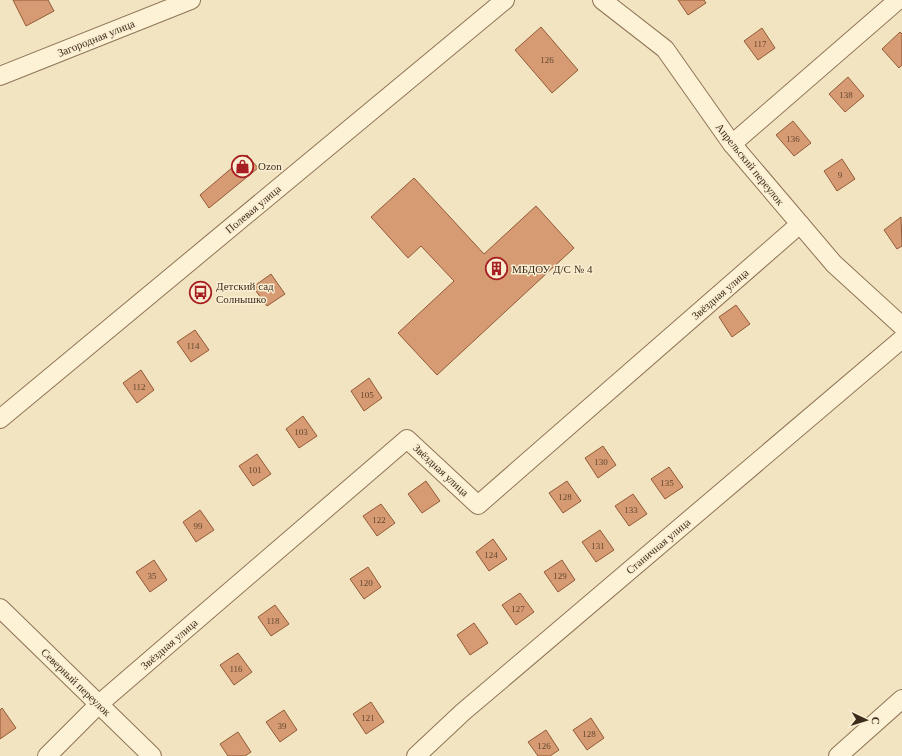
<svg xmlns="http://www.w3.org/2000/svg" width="902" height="756" font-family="'Times New Roman',serif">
	<rect width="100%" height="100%" fill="#f3e4c1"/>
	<g fill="#d69b72" stroke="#925b39">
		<polygon points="13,0 48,0 54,11 26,26"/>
		<polygon points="678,0 704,0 706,3 688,15"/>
		<polygon points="541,27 578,70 552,93 515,50"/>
		<polygon points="762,28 775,48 758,60 744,41"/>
		<polygon points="900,32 902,34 902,65 899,68 882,49"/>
		<polygon points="848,77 864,96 845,112 829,94"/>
		<polygon points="793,121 811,143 794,156 776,135"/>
		<polygon points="247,155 258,168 209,208 200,195"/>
		<polygon points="842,159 855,179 837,191 824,171"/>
		<polygon points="414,178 484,254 536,206 574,248 437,375 398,333 454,281 421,246 408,258 371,217"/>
		<polygon points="901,217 902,246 897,249 884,230"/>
		<polygon points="271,274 285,294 267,306 253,287"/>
		<polygon points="736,305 750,324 732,337 719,317"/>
		<polygon points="195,330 209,350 191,362 177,342"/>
		<polygon points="141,370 154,390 137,403 123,383"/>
		<polygon points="369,378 382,398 364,411 351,391"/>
		<polygon points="303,416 317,436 299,448 286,429"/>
		<polygon points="603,446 616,465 598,478 585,458"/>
		<polygon points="257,454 271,474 253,486 239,466"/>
		<polygon points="669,467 683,487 665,499 651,479"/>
		<polygon points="426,481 440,501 422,513 408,494"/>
		<polygon points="567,481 581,501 563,513 549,493"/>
		<polygon points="633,494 647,514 629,526 615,506"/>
		<polygon points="381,504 395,523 377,536 363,516"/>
		<polygon points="200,510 214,530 196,542 183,522"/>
		<polygon points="600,530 614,550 596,562 582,542"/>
		<polygon points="493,539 507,559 489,571 476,552"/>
		<polygon points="154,560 167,580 150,592 136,572"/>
		<polygon points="562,560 575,580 558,592 544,572"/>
		<polygon points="368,567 381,587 364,599 350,579"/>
		<polygon points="520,593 534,612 516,625 502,605"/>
		<polygon points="275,605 289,624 271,636 258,617"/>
		<polygon points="474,623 488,643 470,655 457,635"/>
		<polygon points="238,653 252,672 234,685 220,665"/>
		<polygon points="371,702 384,722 366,734 353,714"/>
		<polygon points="2,708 16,728 0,739 0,710"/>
		<polygon points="284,710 297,730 280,742 266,722"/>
		<polygon points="591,718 604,738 587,750 573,730"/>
		<polygon points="546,730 559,750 550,756 538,756 528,742"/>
		<polygon points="238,732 251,752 245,756 228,756 220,744"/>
	</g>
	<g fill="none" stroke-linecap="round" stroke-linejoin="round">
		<defs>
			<g id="street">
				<polyline points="602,0 665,49 732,144 834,264 902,326"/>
				<polyline points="0,76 191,0"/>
				<polyline points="732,144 898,0"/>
				<polyline points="0,419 505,0"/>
				<polyline points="0,608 152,756"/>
				<polyline points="47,756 99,704 407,439 478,505 800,224"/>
				<polyline points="416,756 463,712 902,339"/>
				<polyline points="838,756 902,699"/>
			</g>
		</defs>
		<use href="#street" stroke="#8f7456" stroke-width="20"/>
		<use href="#street" stroke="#fdf1d6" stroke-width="18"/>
	</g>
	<defs>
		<symbol id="shop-ring" viewBox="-11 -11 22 22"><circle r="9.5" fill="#faeed2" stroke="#a61e21" stroke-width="1.5"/><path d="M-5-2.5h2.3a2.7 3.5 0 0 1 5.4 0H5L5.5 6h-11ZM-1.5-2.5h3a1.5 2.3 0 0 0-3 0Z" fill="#a61e21"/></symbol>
		<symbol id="building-ring" viewBox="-11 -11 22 22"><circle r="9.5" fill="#faeed2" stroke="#a61e21" stroke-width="1.5"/><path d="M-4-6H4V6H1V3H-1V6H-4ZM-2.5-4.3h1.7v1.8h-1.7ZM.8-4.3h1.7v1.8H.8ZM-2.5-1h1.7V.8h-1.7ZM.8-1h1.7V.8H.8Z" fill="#a61e21"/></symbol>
		<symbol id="bus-ring" viewBox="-11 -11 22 22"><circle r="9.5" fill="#faeed2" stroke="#a61e21" stroke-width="1.5"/><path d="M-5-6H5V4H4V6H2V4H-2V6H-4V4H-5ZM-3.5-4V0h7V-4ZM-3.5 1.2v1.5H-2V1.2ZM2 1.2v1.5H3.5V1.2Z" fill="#a61e21"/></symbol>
	</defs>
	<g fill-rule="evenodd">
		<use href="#shop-ring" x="230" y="154" width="25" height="25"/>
		<use href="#building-ring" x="484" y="256" width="25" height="25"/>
		<use href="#bus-ring" x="188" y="280" width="25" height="25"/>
	</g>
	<g text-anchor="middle" stroke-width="3" stroke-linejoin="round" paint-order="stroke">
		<g font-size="9" fill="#634832">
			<text x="760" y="47">117</text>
			<text x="547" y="63">126</text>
			<text x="846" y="98">138</text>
			<text x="793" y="142">136</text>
			<text x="840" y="178">9</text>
			<text x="193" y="349">114</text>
			<text x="139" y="390">112</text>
			<text x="367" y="398">105</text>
			<text x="301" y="435">103</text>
			<text x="601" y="465">130</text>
			<text x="255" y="473">101</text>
			<text x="667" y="486">135</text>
			<text x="565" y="500">128</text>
			<text x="631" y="513">133</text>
			<text x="379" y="523">122</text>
			<text x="198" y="529">99</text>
			<text x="598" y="549">131</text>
			<text x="491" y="558">124</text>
			<text x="152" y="579">35</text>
			<text x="560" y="579">129</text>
			<text x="366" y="586">120</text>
			<text x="518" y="612">127</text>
			<text x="273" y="624">118</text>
			<text x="236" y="672">116</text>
			<text x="368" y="721">121</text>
			<text x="282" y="729">39</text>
			<text x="589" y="737">128</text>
			<text x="544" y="749">126</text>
		</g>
		<g font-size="11" fill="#3d2c1c" stroke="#faeed2">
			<text transform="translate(96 38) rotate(-22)" y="4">Загородная улица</text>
			<text transform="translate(750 164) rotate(51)" y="4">Апрельский переулок</text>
			<text transform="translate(253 209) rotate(-40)" y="4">Полевая улица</text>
			<text transform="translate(720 294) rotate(-41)" y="4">Звёздная улица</text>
			<text transform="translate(441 470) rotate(43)" y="4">Звёздная улица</text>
			<text transform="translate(658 546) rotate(-40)" y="4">Станичная улица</text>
			<text transform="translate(169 644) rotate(-41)" y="4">Звёздная улица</text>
			<text transform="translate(76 682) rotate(44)" y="4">Северный переулок</text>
		</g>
		<g font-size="11" fill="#3d2c1c" stroke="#faeed2" text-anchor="start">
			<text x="258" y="170">Ozon</text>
			<text x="512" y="273">МБДОУ Д/С № 4</text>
			<text x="216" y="290">Детский сад<tspan x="216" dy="13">Солнышко</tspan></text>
		</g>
	</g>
	<g transform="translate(866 720) rotate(94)" stroke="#faeed2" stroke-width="3" paint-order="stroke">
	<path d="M0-3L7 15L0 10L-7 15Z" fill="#3d2c1c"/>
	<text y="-6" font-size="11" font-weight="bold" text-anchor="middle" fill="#3d2c1c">С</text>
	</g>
</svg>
